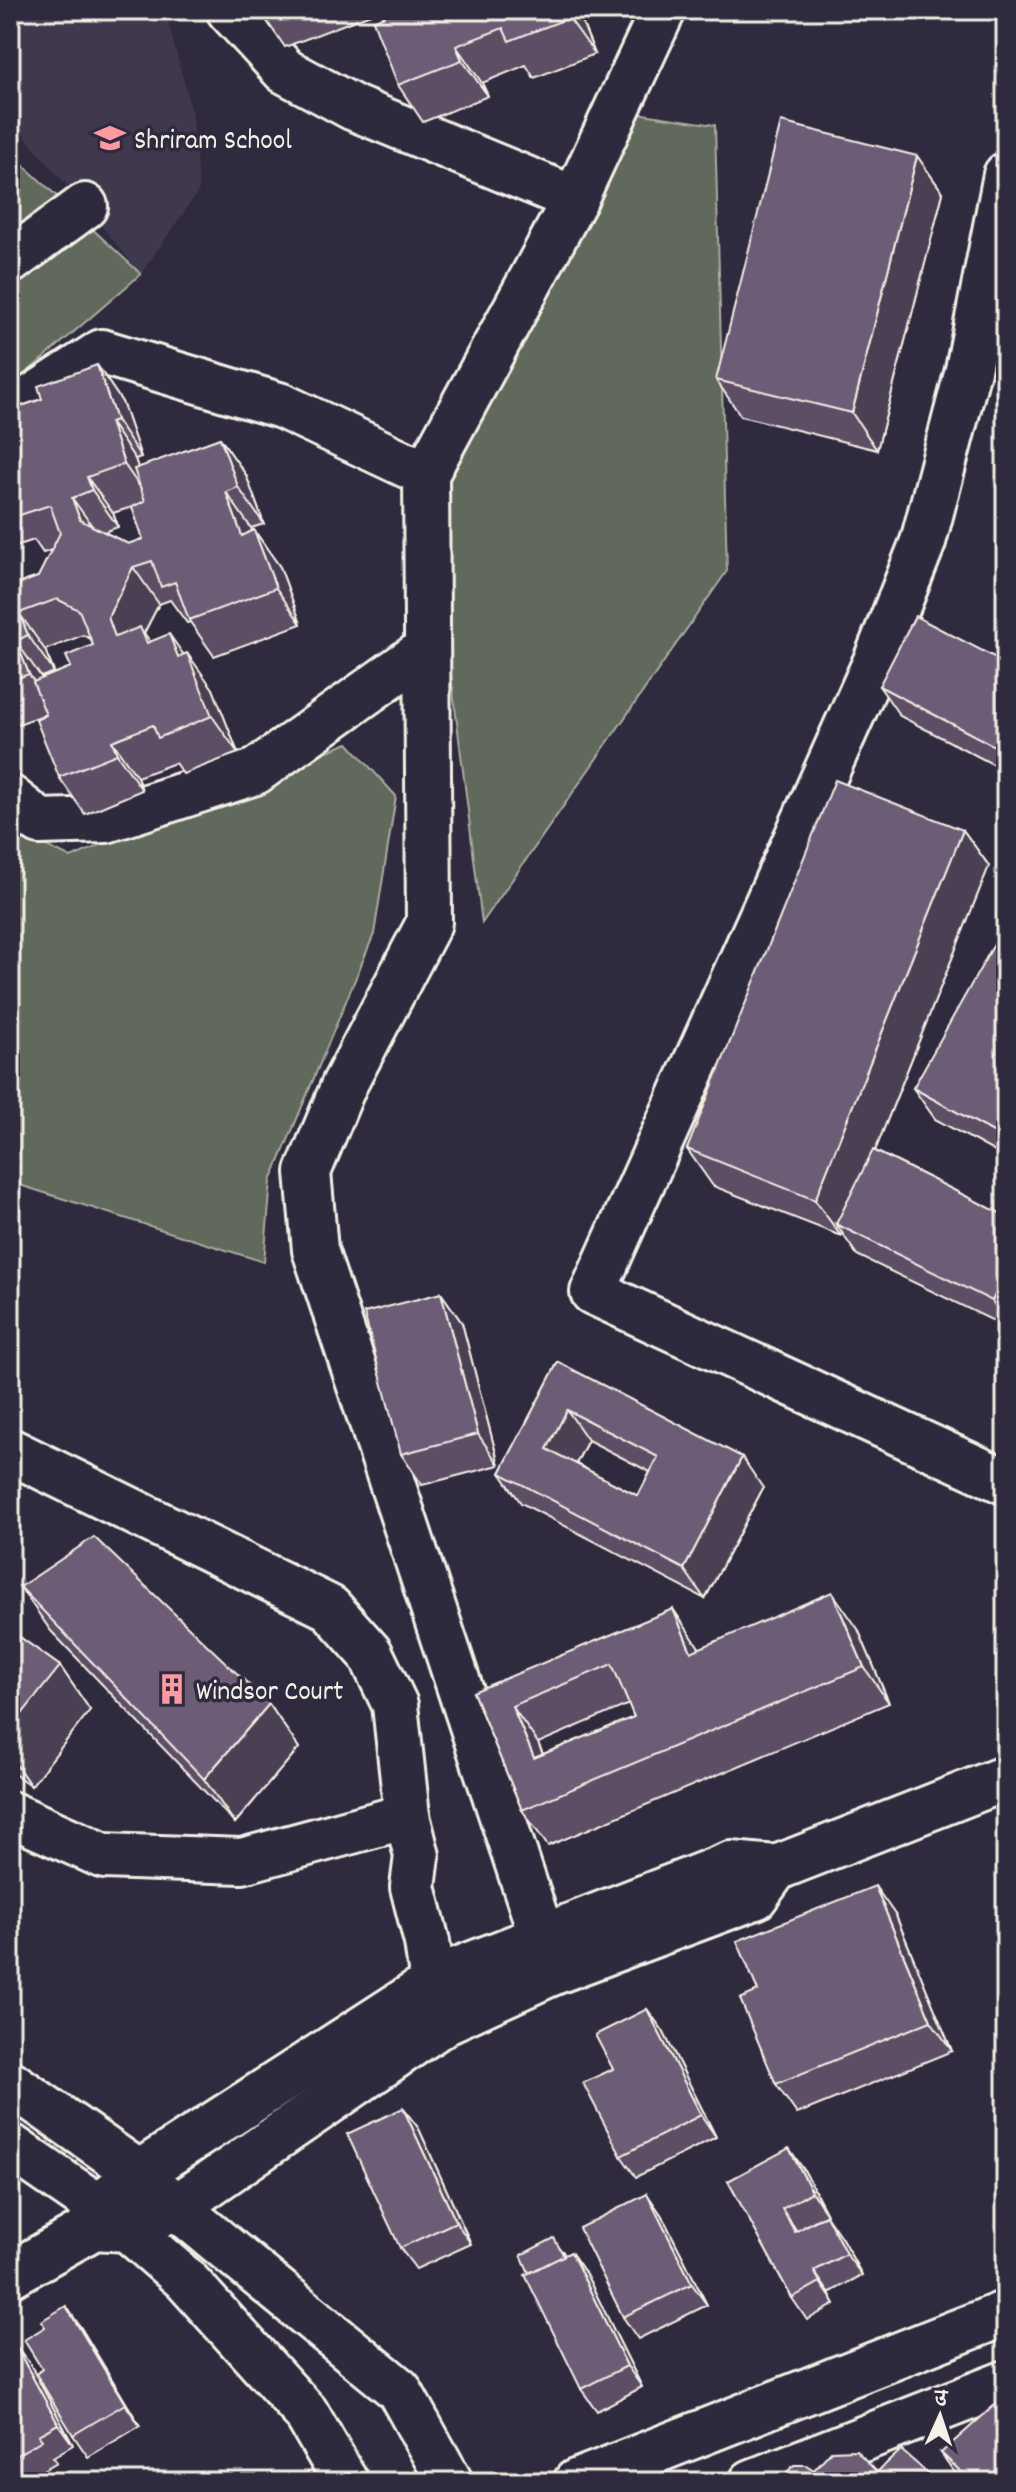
<svg xmlns="http://www.w3.org/2000/svg" width="1016" height="2492" font-family="Dekko,'Playpen Sans Deva',sans-serif">
	<rect width="100%" height="100%" fill="#2f2a3d"/>
	<filter id="ink" filterUnits="userSpaceOnUse"><feTurbulence type="fractalNoise" baseFrequency=".0125" numOctaves="2"/><feDisplacementMap in="SourceGraphic" scale="16" xChannelSelector="R" yChannelSelector="G"/><feConvolveMatrix kernelMatrix="1 2 1 2 8 2 1 2 1" color-interpolation-filters="sRGB"/></filter>
	<g filter="url(#ink)">
		<polygon fill="#41394e" points="10,10 165,10 192,113 199,190 141,274 85,206 10,120"/>
		<g fill="#60695c" stroke="#aaada2" stroke-width="2">
			<polygon points="617,110 715,125 727,571 482,923 431,514"/>
			<polygon points="21,163 141,274 10,387 10,172"/>
			<polygon points="348,743 396,796 374,934 271,1181 264,1262 10,1182 10,828 71,858 197,803"/>
		</g>
		<g fill="none" stroke-linecap="round" stroke-linejoin="round">
			<defs>
				<g id="minor">
					<polyline points="229,10 285,71 354,108 575,199"/>
					<polyline points="1006,175 968,370 923,542 876,661 593,1292 1006,1482"/>
					<polyline points="10,261 85,206"/>
					<polyline points="10,412 102,352 282,406 426,474"/>
					<polyline points="10,798 40,822 106,820 255,772 427,649"/>
					<polyline points="10,1451 330,1608 370,1653 395,1705 407,1816 417,1856 413,1887 427,1942 433,1983 442,2010"/>
					<polyline points="10,1814 104,1856 242,1861 407,1816"/>
					<polyline points="551,1973 542,1937 315,1250 308,1172 344,1085 429,923 426,474 575,199 663,10"/>
					<polyline points="10,2083 139,2173 176,2207 399,2390 450,2482"/>
					<polyline points="10,2146 116,2219 185,2279 306,2413 346,2482"/>
					<polyline points="94,2227 98,2207 139,2173 433,1983 460,1969 731,1864 776,1868 1006,1778"/>
					<polyline points="10,2275 94,2227 128,2229 176,2207 446,2021 551,1973 755,1897 776,1868"/>
					<polyline points="576,2482 1006,2313"/>
					<polyline points="752,2482 1006,2383"/>
				</g>
			</defs>
			<use href="#minor" stroke="#f4f1e8" stroke-width="50"/>
			<use href="#minor" stroke="#2f2a3d" stroke-width="44"/>
		</g>
		<g fill="#5d4e65" stroke="#f4f1e8" stroke-width="2" fill-rule="evenodd">
			<polygon points="259,10 577,10 595,54 534,78 526,65 482,83 488,96 423,122 398,85 384,16 381,10 285,47"/>
			<polygon points="917,156 943,193 877,450 741,416 716,380"/>
			<path d="M 97,365 L 122,402 L 141,457 L 135,459 L 138,468 L 220,438 L 246,475 L 264,524 L 251,528 L 252,531 L 254,530 L 280,567 L 301,624 L 214,656 L 190,622 L 187,623 L 170,600 L 159,604 L 144,633 L 150,642 L 184,654 L 213,689 L 238,753 L 183,774 L 175,763 L 137,777 L 142,790 L 85,814 L 59,777 L 46,714 L 10,727 L 10,574 L 17,584 L 38,577 L 52,550 L 43,553 L 34,540 L 10,548 L 10,410 L 42,399 ZM 132,507 L 143,539 L 128,544 L 104,532 L 118,527 L 113,513 ZM 83,635 L 91,639 L 93,645 L 71,667 L 42,679 L 41,677 L 54,672 L 45,650 Z"/>
			<polygon points="1006,663 1006,771 900,716 879,686"/>
			<polygon points="963,830 989,866 875,1151 1006,1216 1006,1327 857,1255 842,1233 841,1236 713,1186 687,1149"/>
			<polygon points="1006,941 1006,1158 935,1119 913,1088"/>
			<polygon points="441,1293 462,1323 499,1465 422,1485 401,1454"/>
			<path d="M 558,1362 L 763,1488 L 705,1599 L 521,1503 L 500,1473 ZM 588,1440 L 650,1472 L 638,1496 L 576,1464 Z"/>
			<polygon points="20,1587 269,1704 299,1748 235,1823 51,1631"/>
			<path d="M 673,1609 L 699,1648 L 858,1629 L 889,1703 L 548,1846 L 522,1810 L 473,1692 ZM 629,1704 L 634,1717 L 543,1754 L 538,1743 Z"/>
			<polygon points="10,1630 60,1666 90,1710 31,1786 10,1771"/>
			<polygon points="896,1916 952,2051 797,2114 776,2084 758,1991"/>
			<polygon points="647,2009 663,2031 716,2137 636,2177 621,2156 613,2069"/>
			<polygon points="403,2108 419,2129 471,2244 416,2269 400,2248"/>
			<polygon points="804,2170 827,2214 805,2226 841,2237 862,2275 829,2293 835,2304 807,2320 792,2298 728,2181"/>
			<polygon points="647,2194 662,2216 707,2305 638,2339 623,2317"/>
			<polygon points="562,2250 565,2255 571,2252 586,2274 642,2387 597,2411 581,2389"/>
			<polygon points="66,2306 81,2328 140,2426 88,2457 73,2435 42,2369 45,2327"/>
			<polygon points="10,2345 30,2364 73,2445 53,2457 57,2462 23,2482 10,2482"/>
			<polygon points="941,2453 1006,2482 961,2482"/>
		</g>
		<g fill="#4c4052" stroke="#f4f1e8" stroke-width="2">
			<polygon points="566,10 577,10 595,54 569,18"/>
			<polygon points="456,46 482,83 488,96 462,60"/>
			<polygon points="917,156 943,193 877,450 852,413"/>
			<polygon points="97,365 122,402 141,457 116,420"/>
			<polygon points="110,422 135,459 149,500 124,464"/>
			<polygon points="220,438 246,475 264,524 238,487"/>
			<polygon points="87,477 113,513 118,527 92,490"/>
			<polygon points="226,492 251,528 267,572 242,536"/>
			<polygon points="72,498 98,534 80,520"/>
			<polygon points="254,530 280,567 301,624 276,588"/>
			<polygon points="133,567 159,604 144,633 166,664 115,637 108,617"/>
			<polygon points="10,574 24,593 10,588"/>
			<polygon points="19,613 45,650 54,672 28,635"/>
			<polygon points="169,634 193,668 187,653 213,689 238,753 212,716 178,657"/>
			<polygon points="16,641 41,677 54,711 29,674"/>
			<polygon points="112,741 137,777 142,790 117,754"/>
			<polygon points="963,830 989,866 844,1228 836,1224 842,1233 841,1236 815,1200"/>
			<polygon points="1006,1272 1006,1321 992,1301"/>
			<polygon points="441,1293 462,1323 499,1465 478,1434"/>
			<polygon points="567,1410 588,1440 568,1479 547,1449"/>
			<polygon points="742,1457 763,1488 705,1599 684,1569"/>
			<polygon points="832,1592 858,1629 889,1703 864,1667"/>
			<polygon points="673,1609 698,1646 716,1688 691,1652"/>
			<polygon points="60,1666 90,1710 31,1786 10,1756 10,1729"/>
			<polygon points="269,1704 299,1748 235,1823 204,1779"/>
			<polygon points="512,1706 538,1743 560,1794 534,1758"/>
			<polygon points="875,1886 896,1916 952,2051 931,2021"/>
			<polygon points="647,2009 663,2031 716,2137 701,2115"/>
			<polygon points="403,2108 419,2129 471,2244 456,2222"/>
			<polygon points="789,2148 804,2170 827,2214 812,2192"/>
			<polygon points="647,2194 662,2216 707,2305 692,2284"/>
			<polygon points="782,2209 797,2231 795,2232"/>
			<polygon points="826,2215 841,2237 862,2275 846,2254"/>
			<polygon points="571,2252 586,2274 642,2387 627,2366"/>
			<polygon points="814,2271 829,2293 835,2304 820,2282"/>
			<polygon points="66,2306 81,2328 140,2426 125,2404"/>
			<polygon points="14,2343 30,2364 73,2445 58,2424"/>
		</g>
		<g fill="#6c5b75" stroke="#f4f1e8" stroke-width="2" fill-rule="evenodd">
			<polygon points="381,10 566,10 569,18 509,41 503,28 456,46 462,60 398,85 373,21 384,16"/>
			<polygon points="781,122 917,156 852,413 716,380"/>
			<polygon points="97,365 116,420 110,422 124,464 87,477 92,490 72,498 80,520 128,544 143,539 132,507 145,501 134,469 220,438 238,487 226,492 242,536 254,530 276,588 189,620 175,582 161,587 152,561 133,567 108,617 115,637 140,627 147,643 169,634 178,657 187,653 212,716 158,738 153,725 112,741 117,754 59,777 36,720 46,715 33,682 71,667 66,656 93,645 79,610 57,599 19,613 28,635 16,641 29,674 10,681 10,587 38,577 60,533 50,505 17,516 13,502 10,503 10,410 42,399 38,386"/>
			<polygon points="915,616 1006,663 1006,752 879,686"/>
			<polygon points="835,780 963,830 815,1200 687,1149"/>
			<polygon points="998,937 1006,941 1006,1139 913,1088"/>
			<polygon points="873,1150 1006,1216 1006,1272 992,1301 836,1224"/>
			<polygon points="441,1293 478,1434 401,1454 364,1313"/>
			<path d="M 558,1362 L 742,1457 L 684,1569 L 500,1473 ZM 567,1410 L 658,1457 L 638,1496 L 547,1449 Z"/>
			<polygon points="94,1537 269,1704 204,1779 20,1587"/>
			<path d="M 832,1592 L 864,1667 L 522,1810 L 473,1692 L 673,1609 L 691,1652 ZM 612,1664 L 634,1717 L 534,1758 L 512,1706 Z"/>
			<polygon points="10,1630 60,1666 10,1729"/>
			<polygon points="875,1886 931,2021 776,2084 740,1999 758,1991 737,1941"/>
			<polygon points="647,2009 701,2115 621,2156 583,2083 613,2069 595,2035"/>
			<polygon points="403,2108 456,2222 400,2248 347,2134"/>
			<polygon points="789,2148 812,2192 782,2209 795,2232 826,2215 846,2254 814,2271 820,2282 792,2298 728,2181"/>
			<polygon points="647,2194 692,2284 623,2317 579,2228"/>
			<polygon points="554,2238 564,2256 529,2273 521,2255"/>
			<polygon points="571,2252 627,2366 581,2389 525,2275"/>
			<polygon points="66,2306 125,2404 73,2435 36,2374 42,2369 24,2340 45,2327 41,2321"/>
			<polygon points="14,2343 58,2424 38,2435 42,2440 10,2459 10,2345"/>
			<polygon points="1006,2395 1006,2482 972,2482 941,2453"/>
			<polygon points="856,2450 877,2472 901,2450 938,2482 777,2482 794,2465 806,2465 814,2470 831,2451"/>
		</g>
	</g>
	<defs>
		<symbol id="school-bare" viewBox="-9 -9 18 18"><path d="M0-5L7-2L0 1L-7-2ZM-4 1L0 2.5L4 1V4Q0 6-4 4Z" fill="#ff9aa2" stroke="#2f2a3d" stroke-width="2.5" paint-order="stroke"/></symbol>
		<symbol id="building-bare" viewBox="-9 -9 18 18"><path d="M-4-6H4V6H1V3H-1V6H-4ZM-2.5-4.3h1.7v1.8h-1.7ZM.8-4.3h1.7v1.8H.8ZM-2.5-1h1.7V.8h-1.7ZM.8-1h1.7V.8H.8Z" fill="#ff9aa2" stroke="#2f2a3d" stroke-width="2.5" paint-order="stroke"/></symbol>
	</defs>
	<g fill-rule="evenodd">
		<use href="#school-bare" x="88" y="116" width="44" height="44"/>
		<use href="#building-bare" x="150" y="1667" width="44" height="44"/>
	</g>
	<g text-anchor="middle" stroke-width="7" stroke-linejoin="round" paint-order="stroke">
		<g font-size="28" fill="#f4f1e8" stroke="#2f2a3d" text-anchor="start">
			<text x="134" y="148">Shriram School</text>
			<text x="196" y="1699">Windsor Court</text>
		</g>
	</g>
	<rect width="1016" height="2492" fill="none" stroke="#2f2a3d" stroke-width="40"/>
	<rect x="20" y="20" width="976" height="2452" fill="none" stroke="#f4f1e8" stroke-width="3" filter="url(#ink)"/>
	<g transform="translate(940 2416) rotate(3)" stroke="#2f2a3d" stroke-width="6" paint-order="stroke">
	<path d="M0-6L14 30L0 20L-14 30Z" fill="#f4f1e8"/>
	<text y="-12" font-size="22" font-weight="bold" text-anchor="middle" fill="#f4f1e8">उ</text>
	</g>
</svg>
